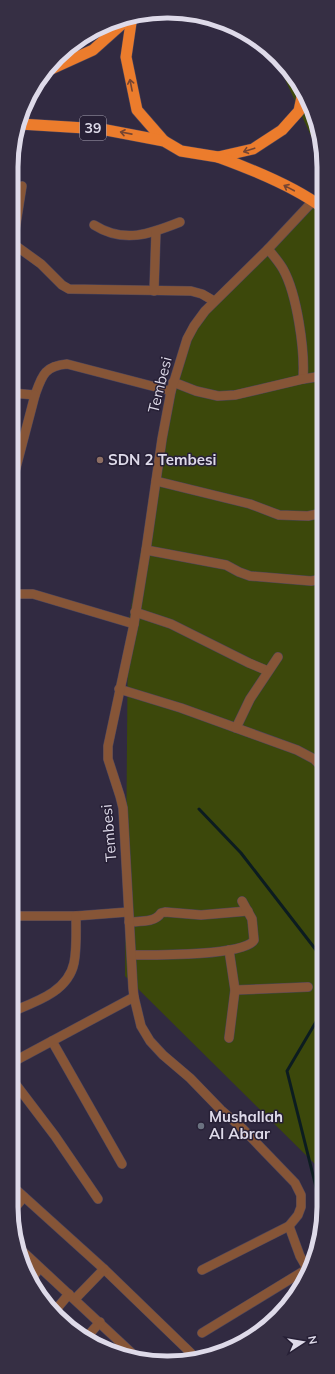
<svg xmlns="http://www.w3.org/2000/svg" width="335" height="1374" font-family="Mulish,sans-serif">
	<rect width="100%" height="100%" fill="#312a41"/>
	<g fill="#3c480b">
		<polygon points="273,53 278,57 308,98 323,147 323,162"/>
		<polygon points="315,203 323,210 323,1172 125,976 128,625 168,395 194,326"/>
	</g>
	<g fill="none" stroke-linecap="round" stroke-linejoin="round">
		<g stroke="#0c1c20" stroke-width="3">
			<polyline points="199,809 241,853 323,959"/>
			<polyline points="323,1209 321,1207 287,1071 323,1010"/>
		</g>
		<defs>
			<g id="minor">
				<path d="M 94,225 C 124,244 150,234 180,222"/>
				<polyline points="12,243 41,264 62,285 69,289 191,291 202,294 214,301"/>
				<polyline points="13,243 22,186"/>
				<path d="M 268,249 C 273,255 279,262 283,269 C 297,294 305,350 303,379"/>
				<polyline points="154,291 156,231"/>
				<polyline points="173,382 196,391 218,396 235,395 303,379 323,376"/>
				<path d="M 12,393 L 35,395 C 42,376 44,366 67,364 L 171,391"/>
				<polyline points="156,481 250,504 279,515 308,516 323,513"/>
				<polyline points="12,483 35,395"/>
				<polyline points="146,550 226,565 239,572 250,576 311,581 323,579"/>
				<polyline points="12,594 33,594 134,624"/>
				<polyline points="135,612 171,624 249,663 268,671"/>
				<polyline points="119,689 181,708 297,750 314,759 323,768"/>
				<polyline points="236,728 250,699 278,657"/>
				<path d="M 12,740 C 12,727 17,702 12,692"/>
				<polyline points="11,901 13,916"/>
				<polyline points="11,916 76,916 128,912"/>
				<path d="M 129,922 C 139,921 155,923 161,913 L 165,912 L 201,915 L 248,911"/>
				<path d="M 132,955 C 151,955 246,956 254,940 L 252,919 L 242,901"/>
				<polyline points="235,990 308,987"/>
				<path d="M 11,1012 C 35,1002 68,992 74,963 C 77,948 76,932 76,916"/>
				<polyline points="229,1038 235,990 229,950"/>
				<polyline points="52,1041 122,1164"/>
				<polyline points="11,1063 134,997"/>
				<polyline points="14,1082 55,1136 98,1199"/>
				<polyline points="11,1185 104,1269 196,1358"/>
				<polyline points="12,1211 24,1197"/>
				<polyline points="289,1226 300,1256 308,1270"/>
				<polyline points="19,1248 136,1357"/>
				<polyline points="202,1270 289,1226 298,1215 301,1207 301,1195 295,1183 243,1129 221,1110 190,1078 163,1055 150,1041 141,1026 134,997 133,988 123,808 120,796 108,759 108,746 134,624 146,550 162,439 171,391 187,339 194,326 205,311 268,249 313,201"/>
				<polyline points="31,1279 40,1268"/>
				<polyline points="75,1299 104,1269"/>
				<polyline points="53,1313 69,1294"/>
				<polyline points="202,1333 307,1269"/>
				<polyline points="86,1338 100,1322"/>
			</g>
			<g id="trunk">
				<polyline points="132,16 126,57 137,110 164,141"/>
				<polyline points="49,70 93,50 131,16"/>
				<polyline points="20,124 101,129 164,141 181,151 218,157 253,149 282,130 299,111 303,92"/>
				<path d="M 218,157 C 251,169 294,186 323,208"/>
			</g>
		</defs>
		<use href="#minor" stroke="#4d465c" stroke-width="10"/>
		<use href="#trunk" stroke="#4d465c" stroke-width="12"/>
		<use href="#minor" stroke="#865537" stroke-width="9"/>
		<use href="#trunk" stroke="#ec7c2c" stroke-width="11"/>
	</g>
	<defs><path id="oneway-shaft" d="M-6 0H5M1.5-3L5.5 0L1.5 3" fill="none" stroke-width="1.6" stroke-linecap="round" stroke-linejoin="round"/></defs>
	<g stroke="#764532">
		<use href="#oneway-shaft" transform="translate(131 85) rotate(-101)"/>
		<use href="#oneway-shaft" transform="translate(126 133) rotate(-169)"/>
		<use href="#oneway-shaft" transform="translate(249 150) rotate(162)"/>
		<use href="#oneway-shaft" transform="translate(289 188) rotate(-152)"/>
	</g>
	<circle fill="#8d6e63" stroke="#272036" stroke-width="1.5" cx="100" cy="460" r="4"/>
	<circle fill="#6b7280" stroke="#272036" stroke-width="1.5" cx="201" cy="1126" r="4"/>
	<g text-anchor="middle" stroke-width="3" stroke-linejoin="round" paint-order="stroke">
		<rect fill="#272036" stroke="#a7a2b3" stroke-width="1" x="80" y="116" width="26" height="24" rx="3"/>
		<g font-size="14" font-weight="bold" fill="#dedae9">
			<text x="93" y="133">39</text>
		</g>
		<g font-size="15" fill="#dedae9" stroke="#272036">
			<text transform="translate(160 385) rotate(-76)" y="5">Tembesi</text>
			<text transform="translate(109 833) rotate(-95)" y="5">Tembesi</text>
		</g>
		<g font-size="15" font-weight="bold" fill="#dedae9" stroke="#272036" text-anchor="start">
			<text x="108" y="465">SDN 2 Tembesi</text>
			<text x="209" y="1122">Mushallah<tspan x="209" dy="17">Al Abrar</tspan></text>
		</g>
	</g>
	<path d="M0 0H335V1374H0ZM167 18H168A149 149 0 0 1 317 167V1207A149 149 0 0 1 168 1356H167A149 149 0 0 1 18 1207V167A149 149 0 0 1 167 18Z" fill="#362f44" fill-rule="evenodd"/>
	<path fill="none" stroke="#dedae9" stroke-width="5" d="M167 18H168A149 149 0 0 1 317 167V1207A149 149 0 0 1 168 1356H167A149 149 0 0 1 18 1207V167A149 149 0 0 1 167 18Z"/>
	<g transform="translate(303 1342) rotate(78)" stroke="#272036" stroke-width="3" paint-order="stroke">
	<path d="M0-3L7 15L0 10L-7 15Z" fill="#dedae9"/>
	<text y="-6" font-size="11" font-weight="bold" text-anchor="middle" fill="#dedae9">N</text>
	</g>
</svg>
